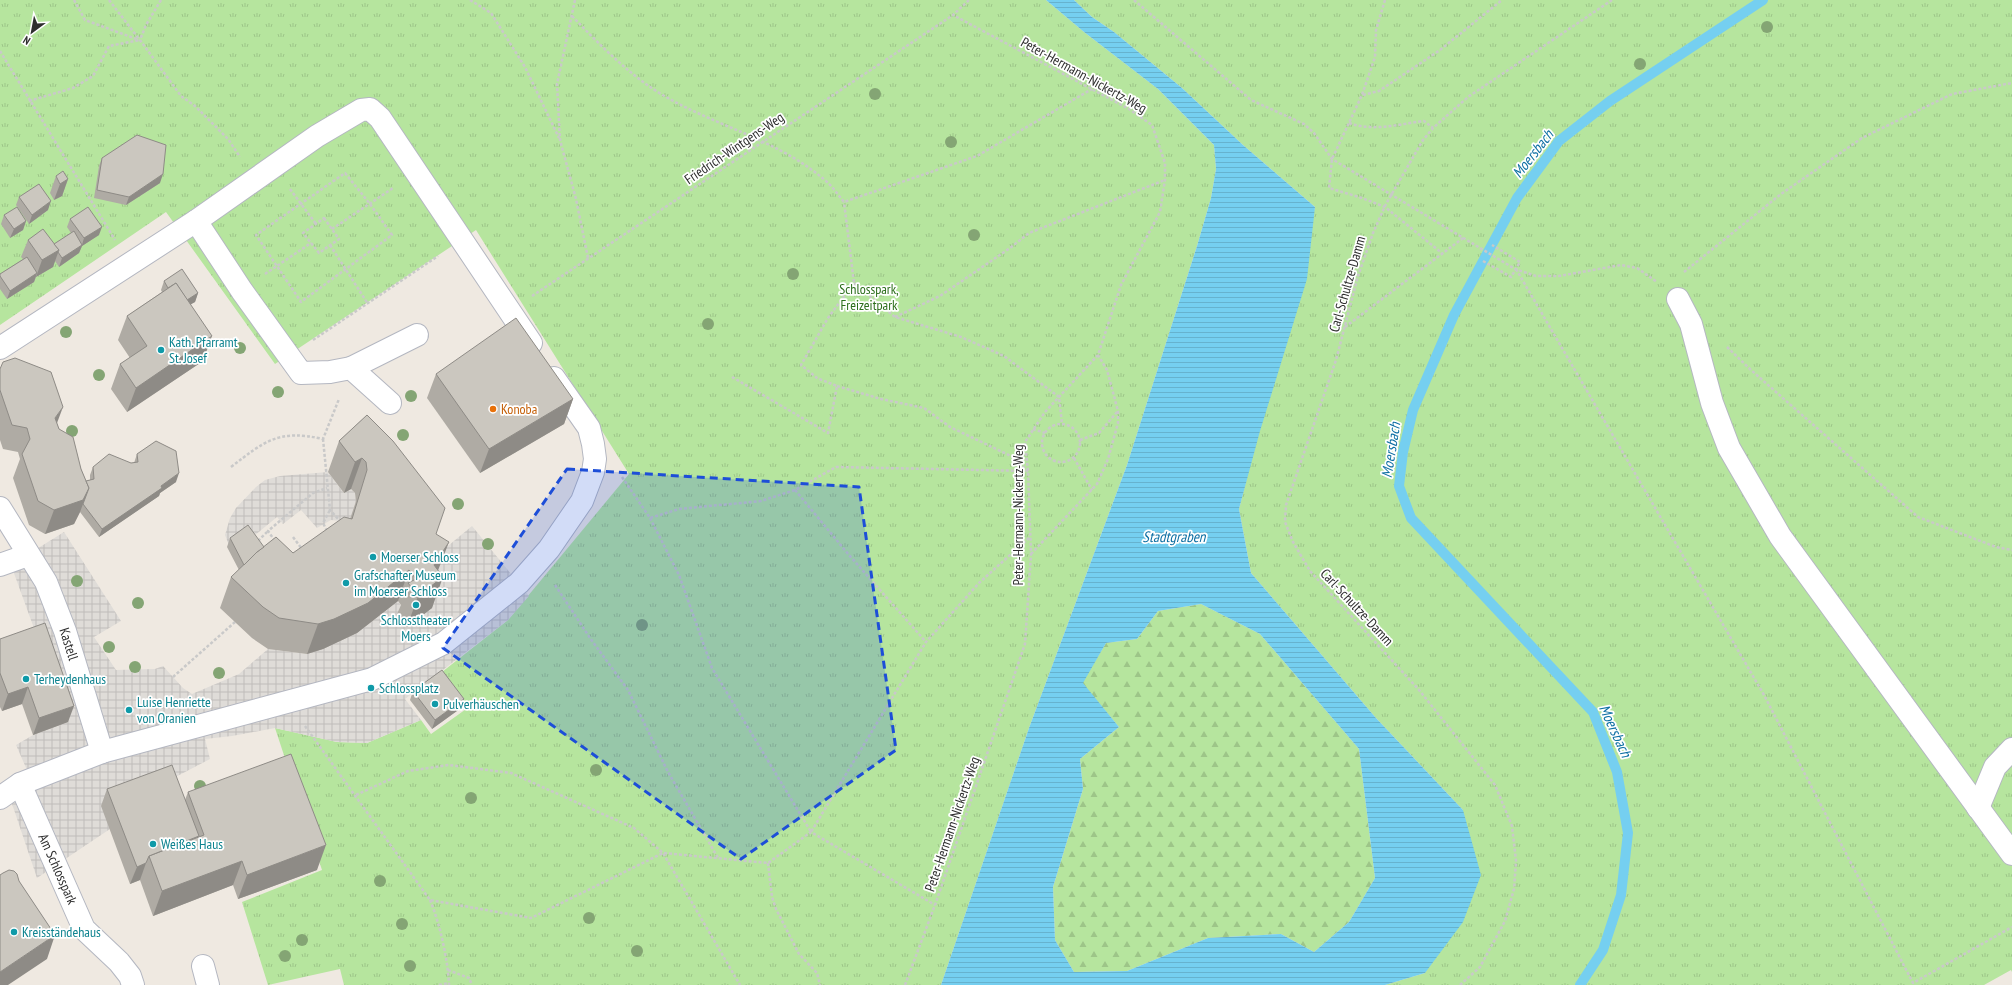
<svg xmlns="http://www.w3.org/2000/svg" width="2012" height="985" font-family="'PT Sans Narrow',sans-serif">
	<defs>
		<pattern id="forest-firs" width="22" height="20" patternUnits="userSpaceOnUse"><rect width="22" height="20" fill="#b6e59e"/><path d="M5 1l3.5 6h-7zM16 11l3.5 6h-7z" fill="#9dc588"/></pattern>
		<pattern id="park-tufts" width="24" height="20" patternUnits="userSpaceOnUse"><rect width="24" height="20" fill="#b6e59e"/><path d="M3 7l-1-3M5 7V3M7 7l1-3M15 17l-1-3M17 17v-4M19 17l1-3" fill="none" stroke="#9dc588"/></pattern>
		<pattern id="plaza-grid" width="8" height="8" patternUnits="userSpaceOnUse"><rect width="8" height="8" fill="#dfdcd8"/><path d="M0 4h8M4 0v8" fill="none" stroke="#c0bdba"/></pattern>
		<pattern id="water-rules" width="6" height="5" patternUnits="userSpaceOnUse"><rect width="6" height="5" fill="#75cff0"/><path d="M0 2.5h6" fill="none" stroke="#66b2ce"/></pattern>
	</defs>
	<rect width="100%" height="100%" fill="#efe9e1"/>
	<polygon fill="url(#forest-firs)" points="1201,604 1260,634 1359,749 1375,878 1349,922 1314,952 1281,934 1208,938 1127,971 1074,972 1055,940 1053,887 1083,789 1080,759 1119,727 1082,683 1106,643 1137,639 1158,611"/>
	<g fill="url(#park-tufts)">
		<polygon points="0,0 1046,0 1084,32 1158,89 1214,145 1216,169 1211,198 1197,246 1127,465 1029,728 941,985 344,985 340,969 268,985 242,902 322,870 275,728 337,742 367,743 421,720 431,734 469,707 442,672 508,620 629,474 476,230 275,364 166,212 0,325"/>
		<polygon points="1074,0 2012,0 2012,972 2011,970 1984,985 1385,985 1425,973 1463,810 1376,718 1251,573 1239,509 1315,207 1243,145 1182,88 1114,32 1092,17"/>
	</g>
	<g fill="url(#plaza-grid)">
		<polygon points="328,472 344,493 351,489 355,493 356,501 349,522 331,520 317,528 301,510 283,524 277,517 249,540 229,545 225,535 230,518 236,508 256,487 265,480 280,476"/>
		<polygon points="472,526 529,596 508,620 405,699 421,720 367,743 337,742 275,728 232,736 205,739 210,759 166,782 110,829 37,878 5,783 27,770 16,745 33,735 68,722 11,565 64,532 121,621 94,637 116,670 155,669 163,666 183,688 192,694 239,674 268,649 307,654 357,633 398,601 404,610 425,565"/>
	</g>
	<path fill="url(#water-rules)" fill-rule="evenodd" d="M 1046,0 L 1074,0 L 1092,17 L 1114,32 L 1182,88 L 1243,145 L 1315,207 L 1307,279 L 1260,431 L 1239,509 L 1251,573 L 1376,718 L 1463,810 L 1481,875 L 1463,922 L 1425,973 L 1385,985 L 941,985 L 1029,728 L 1127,465 L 1197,246 L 1211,198 L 1216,169 L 1214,145 L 1158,89 L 1084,32 ZM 1201,604 L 1260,634 L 1359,749 L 1375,878 L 1349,922 L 1314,952 L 1281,934 L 1208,938 L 1127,971 L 1074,972 L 1055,940 L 1053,887 L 1083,789 L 1080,759 L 1119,727 L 1083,683 L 1106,643 L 1137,639 L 1158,611 Z"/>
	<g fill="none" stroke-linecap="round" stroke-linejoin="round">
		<polyline stroke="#75cff0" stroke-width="10" points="1580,985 1603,950 1621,895 1628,833 1617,772 1593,712 1411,518 1399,486 1403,452 1413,410 1454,315 1517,198 1559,141 1610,101 1763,0"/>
		<defs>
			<g id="minor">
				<polyline points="196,221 317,136 361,110 370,109 380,118 531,343"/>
				<polyline points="1678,299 1691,324 1712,403 1729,448 1780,536 2012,854"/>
				<polyline points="0,348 196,221 242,291 301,373 330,372 351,368"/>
				<polyline points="390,403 351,368 417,335"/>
				<polyline points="0,508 46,582 65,631 102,752"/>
				<polyline points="0,565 28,555"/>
				<polyline points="20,784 84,929 119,962 130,976 133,985"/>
				<polyline points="0,798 20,784 102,752 372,679 444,643 519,583 549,549 582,501 593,472 595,459 593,444 589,428 554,378"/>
				<polyline points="1978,808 1995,767 2012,749"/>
				<polyline points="203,966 208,985"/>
			</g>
		</defs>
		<use href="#minor" stroke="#b4b7c1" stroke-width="24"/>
		<g stroke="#c9c9c9" stroke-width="2.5" stroke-dasharray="3 2" stroke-linecap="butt">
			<polyline points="74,0 85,20 139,40"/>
			<polyline points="109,0 139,39"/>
			<polyline points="161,0 146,25 140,40 181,96 195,106 228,139 240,157"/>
			<polyline points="470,0 491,13 525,67 559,138"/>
			<polyline points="575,0 557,84 560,140 576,199 588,258"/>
			<polyline points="1134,0 1251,100 1304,124 1314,133 1332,159 1515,269 1536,276 1559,276 1621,265 1637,268 1657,282"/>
			<polyline points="1385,0 1376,30 1375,57 1362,95 1332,159 1329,188 1362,198 1385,207 1443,254"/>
			<path d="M 572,16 C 600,45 631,77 666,97 C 719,127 780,141 826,181 C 833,187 838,195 844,202 L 977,156 L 1092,89"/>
			<polyline points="0,51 115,240"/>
			<polyline points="1363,95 1379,91 1440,50 1502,0"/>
			<polyline points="29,101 73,88 93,76 109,46 140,40"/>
			<path d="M 1349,123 C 1373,132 1399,124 1424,121 L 1433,128"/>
			<polygon points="345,173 370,204 392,235 301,302 256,235"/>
			<polyline points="290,189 316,224"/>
			<polygon points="324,218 339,239 319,253 303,233"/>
			<polyline points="332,229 393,188"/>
			<polyline points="330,245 368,304"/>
			<polyline points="1483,261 1511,277 1520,262 1492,245"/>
			<polyline points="1516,269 1764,695 1913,983 2012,927"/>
			<polyline points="1684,272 1781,194 1862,138 1952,94 2012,83"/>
			<polyline points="265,274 311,243"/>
			<polyline points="854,283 895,317 961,337 1004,356 1059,397 1062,424"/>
			<polyline points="532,296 953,15 969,0"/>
			<polyline points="895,317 940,296 1010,248 1029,233 1165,180"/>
			<polyline points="1345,327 1463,238"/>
			<polyline points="313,340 438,256"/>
			<polyline points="1727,347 1751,370 1918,517 1996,547 2012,550"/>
			<polyline points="732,377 828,433 837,386 817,378 801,365 828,318 854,283 844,202"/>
			<polyline points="837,386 881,399 924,408 950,427 1015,458 1027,471"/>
			<circle cx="1061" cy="443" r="19"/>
			<polyline points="1033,429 1045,433"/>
			<polyline points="323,439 330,510 341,522"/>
			<polyline points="1080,440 1099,433 1117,412"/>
			<polyline points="1074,458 1092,490"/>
			<path d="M 231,467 C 265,441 278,429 323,439 L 339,399"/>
			<polyline points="622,477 650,518 679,509 761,501 795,490 836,467 1028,471"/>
			<polyline points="795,490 849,555 926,642"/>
			<polyline points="650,518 679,575 712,668 811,832 926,642 979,583 1030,537"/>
			<polyline points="327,531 323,523 330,510"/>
			<polyline points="293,537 302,549"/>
			<polyline points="258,541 268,531"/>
			<polyline points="275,541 268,531 313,493 327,488"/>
			<polyline points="1031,554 1097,484 1108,459 1118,423 1118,411 1107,370 1098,355"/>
			<polyline points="555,585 590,638 628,690 668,772 718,858"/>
			<polyline points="173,677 235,622"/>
			<polyline points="305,726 430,900 531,918 663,853 768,863 811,832 935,905"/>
			<polyline points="356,795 408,771 449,765 511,773 634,828 663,853 740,985"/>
			<polyline points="768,863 772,897 776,909 799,954 817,973 820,985"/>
			<path d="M 430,900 C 440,924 448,960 449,985"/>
			<polyline points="448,970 469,978 472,985"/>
			<polyline points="439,985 449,983"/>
			<polyline points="905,985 935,905 1025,644 1031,554 1028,471 1025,442 1045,412 1098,355 1121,285 1160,212 1165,180 1165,163 1152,125 1129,109 953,15"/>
			<polyline points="1460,985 1480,967 1505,921 1514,889 1516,861 1512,826 1495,785 1419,690 1310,571 1293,542 1285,522 1286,505 1336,360 1358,276 1373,233 1386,204 1423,140 1433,128 1468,97 1612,0"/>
		</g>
		<use href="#minor" stroke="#fff" stroke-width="22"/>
	</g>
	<g fill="#84a574">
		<circle cx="1767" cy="27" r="6"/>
		<circle cx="1640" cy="64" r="6"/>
		<circle cx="875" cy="94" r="6"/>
		<circle cx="951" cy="142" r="6"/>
		<circle cx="974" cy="235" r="6"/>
		<circle cx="793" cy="274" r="6"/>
		<circle cx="708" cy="324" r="6"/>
		<circle cx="66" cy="332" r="6"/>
		<circle cx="240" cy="348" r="6"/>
		<circle cx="99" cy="375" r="6"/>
		<circle cx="278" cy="392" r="6"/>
		<circle cx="411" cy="396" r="6"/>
		<circle cx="72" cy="431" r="6"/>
		<circle cx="403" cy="435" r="6"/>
		<circle cx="458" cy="504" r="6"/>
		<circle cx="488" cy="544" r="6"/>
		<circle cx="77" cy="581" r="6"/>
		<circle cx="138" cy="603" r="6"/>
		<circle cx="642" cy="625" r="6"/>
		<circle cx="109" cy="647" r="6"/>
		<circle cx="135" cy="667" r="6"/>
		<circle cx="219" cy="673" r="6"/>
		<circle cx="596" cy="770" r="6"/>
		<circle cx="200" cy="786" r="6"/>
		<circle cx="471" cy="798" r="6"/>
		<circle cx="380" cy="881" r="6"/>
		<circle cx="589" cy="918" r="6"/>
		<circle cx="402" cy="924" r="6"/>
		<circle cx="302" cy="940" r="6"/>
		<circle cx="637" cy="951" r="6"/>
		<circle cx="285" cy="956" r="6"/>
		<circle cx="410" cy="966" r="6"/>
	</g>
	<g fill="#afaba4">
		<polygon points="102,158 160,183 126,205 94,198 99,166"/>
		<polygon points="56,176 68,179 62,196 54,200 50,193"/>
		<polygon points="19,197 48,210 29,224 16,205"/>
		<polygon points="4,215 26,221 23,230 10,238 1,224"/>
		<polygon points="70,219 99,235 82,246 79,253 59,267 55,261 53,267 36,277 34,282 7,299 0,289 0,274 23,259 21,257 28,240 54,244 71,233 67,227"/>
		<polygon points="164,281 198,293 195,302 190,304 203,361 127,412 111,389 120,364 130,358 118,340 127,316 162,292 161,290"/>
		<polygon points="0,369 57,424 59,429 81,469 86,481 90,480 90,475 93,467 134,463 137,454 176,482 160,493 159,496 99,537 80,512 74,524 45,534 29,525 13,478 20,459 18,452 3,449 0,440"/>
		<polygon points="436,374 573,399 564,424 480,473 427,398"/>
		<polygon points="367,415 436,534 438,571 432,608 407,627 397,614 401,605 398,601 357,633 323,649 307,654 268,649 252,638 220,608 231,577 239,570 227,547 230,538 264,547 293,553 350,519 356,501 355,493 351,489 344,493 328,472 339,441"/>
		<polygon points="0,639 68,722 33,735 22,704 2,711 0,707"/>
		<polygon points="413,691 464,699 461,708 432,729 410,700"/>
		<polygon points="107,789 185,800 188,792 317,870 238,899 233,885 153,916 140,880 130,884 101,806"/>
	</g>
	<g fill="#8e8b86">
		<polygon points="163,174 160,183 126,205 129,197"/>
		<polygon points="68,179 62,196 54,200 60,184"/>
		<polygon points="51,201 48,210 29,224 32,215"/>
		<polygon points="26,221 23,230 10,238 14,229"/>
		<polygon points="102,227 99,235 82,246 79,253 59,267 62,258 82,245 84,238"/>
		<polygon points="59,250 53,267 36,277 42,260"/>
		<polygon points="37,273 34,282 7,299 10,291"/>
		<polygon points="198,293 195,302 176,313 179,305"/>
		<polygon points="212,336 203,361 127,412 136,388"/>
		<polygon points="573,399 564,424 480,473 489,449"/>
		<polygon points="63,407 54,431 55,418"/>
		<polygon points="362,458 351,489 344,493 355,462"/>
		<polygon points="179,473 176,482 160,493 159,496 99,537 102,529"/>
		<polygon points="89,488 80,512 74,524 45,534 54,510"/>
		<polygon points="449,542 437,573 443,577 432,608 407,627 418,596 434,565"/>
		<polygon points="409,570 398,601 357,633 323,649 307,654 318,624"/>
		<polygon points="28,687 22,704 2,711 8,694"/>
		<polygon points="464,699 461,708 432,729 435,720"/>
		<polygon points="74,706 68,722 33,735 39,718"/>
		<polygon points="326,845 317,870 238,899 247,875"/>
		<polygon points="242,861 233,885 153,916 162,891"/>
		<polygon points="146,863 140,880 130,884 137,867"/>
		<polygon points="55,935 47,959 8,985 0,985 0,972"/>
	</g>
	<g fill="#cbc7bf" stroke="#8e8b86">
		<polygon points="137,135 166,145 163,174 129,197 97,190 102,158"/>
		<polygon points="63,171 68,179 60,184 56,176"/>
		<polygon points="39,184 51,201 32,215 19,197"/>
		<polygon points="17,207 26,221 14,229 4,215"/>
		<polygon points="88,207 102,227 84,238 70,219"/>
		<polygon points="43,229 59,250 42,260 28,240"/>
		<polygon points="74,231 82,245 62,258 58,252 59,250 54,244"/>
		<polygon points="27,257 37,273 10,291 0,276 0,274"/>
		<polygon points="182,269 198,293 187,300 176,283 168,288 164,281"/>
		<polygon points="176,283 212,336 136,388 120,364 147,346 127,316"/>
		<polygon points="516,318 573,399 489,449 436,374"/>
		<polygon points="15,358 51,372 63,407 55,418 59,429 73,437 81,469 89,488 83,500 54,510 38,501 22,454 30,439 27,428 12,425 0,390 0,369 3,362"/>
		<polygon points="367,415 393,441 445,508 436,534 449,542 434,565 443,577 418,596 408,583 416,579 409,570 368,603 334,619 318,624 279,618 263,607 231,577 257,552 276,537 293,553 344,517 352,519 367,470 366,462 362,458 355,462 339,441"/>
		<polygon points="156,441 176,451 179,473 161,486 162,488 102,529 83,504 89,488 86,481 94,479 93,467 109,454 131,463 138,462 137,454"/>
		<polygon points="248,525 264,547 257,552 244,565 230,538"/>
		<polygon points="45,623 74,706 39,718 28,687 8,694 0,673 0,639"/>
		<polygon points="442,670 464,699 435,720 413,691"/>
		<polygon points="291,754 326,845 247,875 242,861 162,891 149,856 204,835 188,792"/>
		<polygon points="172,765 199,836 149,856 146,863 137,867 107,789"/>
		<polygon points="9,870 14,871 17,874 19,881 55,935 0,972 0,875 3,873"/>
	</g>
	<path fill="#1d4ed8" fill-opacity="0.2" stroke="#1d4ed8" stroke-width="3" stroke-dasharray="8 5" stroke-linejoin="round" d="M 567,469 L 859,487 L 896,750 L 741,859 L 443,648 Z"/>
	<g fill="#0f9aa8" stroke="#fff" stroke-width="1.5">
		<circle cx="161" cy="350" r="4"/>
		<circle cx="373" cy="557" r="4"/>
		<circle cx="346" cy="583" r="4"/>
		<circle cx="416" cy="605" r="4"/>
		<circle cx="26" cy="679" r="4"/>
		<circle cx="371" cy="688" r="4"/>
		<circle cx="435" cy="704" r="4"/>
		<circle cx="129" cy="710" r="4"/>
		<circle cx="153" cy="844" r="4"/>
		<circle cx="14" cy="932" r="4"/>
	</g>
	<circle fill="#e8710a" stroke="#fff" stroke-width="1.5" cx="493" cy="409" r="4"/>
	<g text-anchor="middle" stroke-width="3.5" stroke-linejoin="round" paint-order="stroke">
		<g font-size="14" fill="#2e2e2e" stroke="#fff">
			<text transform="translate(1084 75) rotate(29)" y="5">Peter-Hermann-Nickertz-Weg</text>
			<text transform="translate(734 148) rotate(-34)" y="5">Friedrich-Wintgens-Weg</text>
			<text transform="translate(1347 284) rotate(-74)" y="5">Carl-Schultze-Damm</text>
			<text transform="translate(1018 515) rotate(-90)" y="5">Peter-Hermann-Nickertz-Weg</text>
			<text transform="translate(1357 607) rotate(47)" y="5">Carl-Schultze-Damm</text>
			<text transform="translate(69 644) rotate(72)" y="5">Kastell</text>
			<text transform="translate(952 824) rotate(-71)" y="5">Peter-Hermann-Nickertz-Weg</text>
			<text transform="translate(58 869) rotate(66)" y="5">Am Schlosspark</text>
		</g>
		<g font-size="14" fill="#2c6e1b" stroke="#fff">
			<text x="869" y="294">Schlosspark,<tspan x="869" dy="16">Freizeitpark</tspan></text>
		</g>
		<g font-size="14" fill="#0d838f" stroke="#fff" text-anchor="start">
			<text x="169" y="347">Kath. Pfarramt<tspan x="169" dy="16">St. Josef</tspan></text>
			<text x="381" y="562">Moerser Schloss</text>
			<text x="354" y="580">Grafschafter Museum<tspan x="354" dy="16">im Moerser Schloss</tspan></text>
			<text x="416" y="625" text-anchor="middle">Schlosstheater<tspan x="416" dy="16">Moers</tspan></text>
			<text x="34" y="684">Terheydenhaus</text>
			<text x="379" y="693">Schlossplatz</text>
			<text x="137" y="707">Luise Henriette<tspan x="137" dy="16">von Oranien</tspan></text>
			<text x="443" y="709">Pulverhäuschen</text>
			<text x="161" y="849">Weißes Haus</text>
			<text x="22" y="937">Kreisständehaus</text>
		</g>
		<g font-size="14" fill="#c56008" stroke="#fff" text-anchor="start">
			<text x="501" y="414">Konoba</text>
		</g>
		<g font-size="15" font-style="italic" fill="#0d6fa3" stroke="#fff">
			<text transform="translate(1533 154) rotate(-52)" y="5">Moersbach</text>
			<text transform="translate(1391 450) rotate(-81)" y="5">Moersbach</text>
			<text x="1174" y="542">Stadtgraben</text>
			<text transform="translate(1615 731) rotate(65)" y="5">Moersbach</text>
		</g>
	</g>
	<g transform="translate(32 32) rotate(212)" stroke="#ffffff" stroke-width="3" paint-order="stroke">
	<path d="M0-3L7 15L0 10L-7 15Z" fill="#2e2e2e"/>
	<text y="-6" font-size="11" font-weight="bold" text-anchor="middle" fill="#2e2e2e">N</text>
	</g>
</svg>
